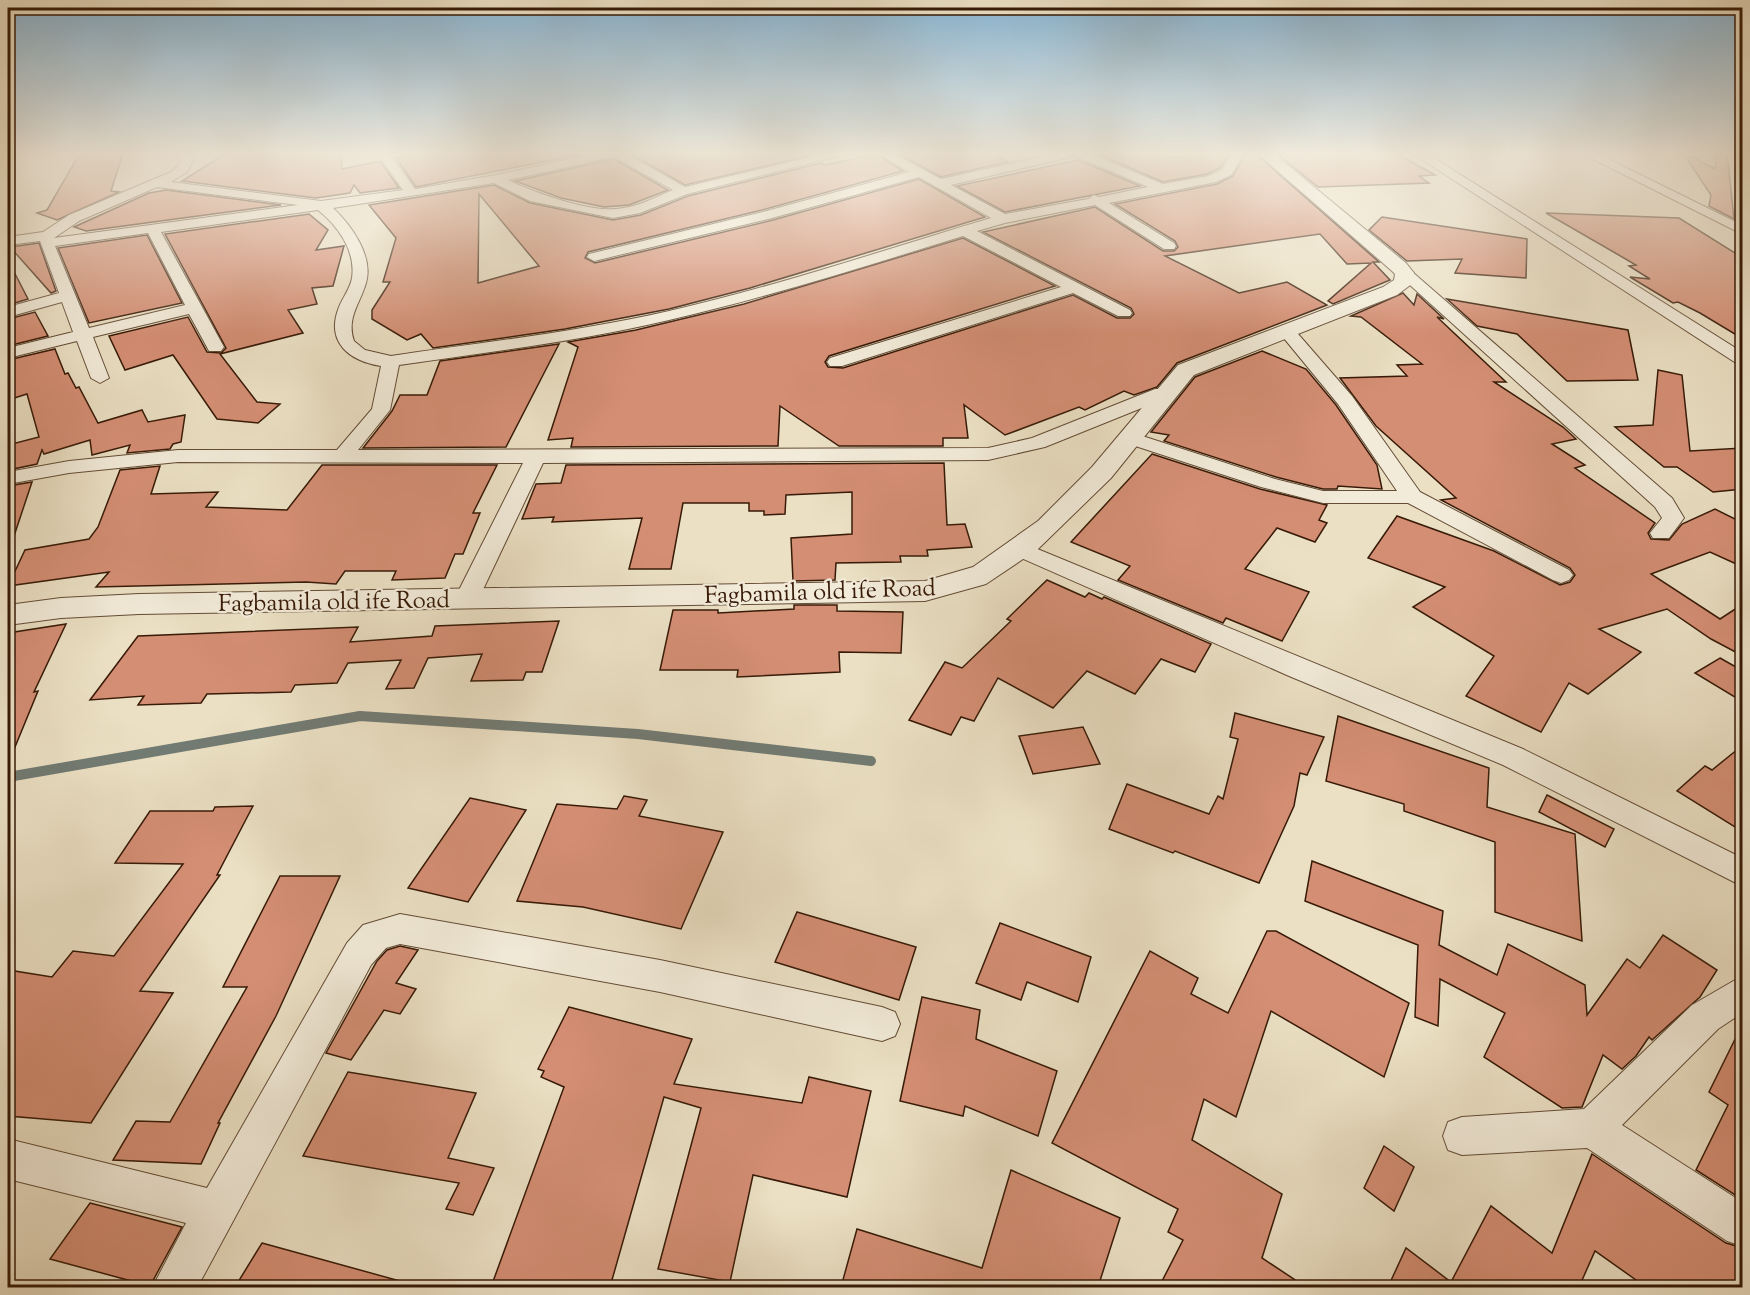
<svg xmlns="http://www.w3.org/2000/svg" width="1750" height="1295" font-family="'Sorts Mill Goudy',serif">
	<rect width="100%" height="100%" fill="#ebe0c4"/>
	<filter id="stains"><feTurbulence type="fractalNoise" baseFrequency=".00333" numOctaves="4"/><feColorMatrix values="0 0 0 0 .2 0 0 0 0 .09 0 0 0 0 .02 0 0 0 .5 -.17"/></filter>
	<radialGradient id="worn" r=".72"><stop offset=".6" stop-color="#630" stop-opacity="0"/><stop offset="1" stop-color="#630" stop-opacity=".3"/></radialGradient>
	<g fill="none" stroke-linecap="round" stroke-linejoin="round">
		<polyline stroke="#727b73" stroke-width="10" points="8,777 360,716 638,734 871,761"/>
	</g>
	<g fill="#d48e74" stroke="#371a07" stroke-width="1.5" fill-rule="evenodd">
		<polygon points="80,153 123,153 111,191 119,192 57,220 37,213 47,210"/>
		<polygon points="226,153 341,153 342,169 380,161 399,188 360,193 354,185 350,193 316,198 182,181"/>
		<polygon points="422,153 588,153 416,187 396,158"/>
		<polygon points="629,153 803,153 808,156 685,185"/>
		<polygon points="897,153 992,153 1008,162 941,177"/>
		<polygon points="1113,153 1163,153 1176,158 1204,153 1230,153 1220,168 1207,174 1163,182 1100,155"/>
		<polygon points="1246,153 1255,153 1379,262 1373,262 1390,280 1333,304 1328,301 1371,263 1347,264 1320,234 1165,256 1239,293 1287,282 1327,305 1177,363 1157,387 1134,395 1124,391 1085,410 1079,407 1005,435 964,405 968,438 943,438 943,446 839,446 780,406 778,446 571,447 573,438 548,440 578,347 568,342 636,330 744,304 963,238 1055,286 829,356 825,362 828,367 843,368 1073,295 1117,318 1130,318 1134,314 1131,308 983,232 1095,207 1163,251 1174,251 1178,247 1175,241 1115,204 1217,184 1233,176"/>
		<polygon points="1276,153 1396,153 1435,175 1419,176 1429,183 1318,187"/>
		<polygon points="1717,153 1727,153 1734,219 1709,206 1711,195 1687,159 1691,156 1715,169"/>
		<path d="M 876,154 L 903,171 L 762,210 L 588,252 L 585,258 L 595,263 L 773,220 L 919,179 L 985,217 L 750,288 L 669,309 L 565,329 L 433,348 L 421,334 L 407,340 L 372,319 L 372,310 L 390,282 L 383,282 L 396,238 L 369,205 L 494,185 L 530,203 L 613,220 L 641,215 L 688,196 L 821,163 L 825,165 ZM 479,194 L 539,266 L 478,283 Z"/>
		<polygon points="614,159 668,190 629,205 604,207 561,198 515,181"/>
		<polygon points="1078,160 1140,186 1005,212 957,186"/>
		<polygon points="166,190 281,205 86,231 74,227 149,193"/>
		<polygon points="1546,213 1679,218 1743,258 1743,339 1700,313 1678,302 1673,303 1630,277 1650,279 1629,266 1636,265"/>
		<polygon points="309,214 328,230 316,250 344,246 333,286 312,288 317,304 288,310 303,333 220,354 257,402 280,404 258,423 217,419 173,355 125,370 109,336 188,317 207,352 221,353 226,348 165,234"/>
		<polygon points="1382,217 1527,239 1526,278 1455,273 1462,259 1407,261 1369,230"/>
		<polygon points="147,235 182,303 89,323 58,248"/>
		<polygon points="39,243 56,291 51,293 10,247"/>
		<polygon points="8,260 28,299 8,305"/>
		<polygon points="1403,293 1414,305 1417,294 1444,319 1437,317 1506,382 1494,382 1563,427 1576,439 1552,444 1585,465 1575,468 1655,523 1648,533 1651,539 1669,540 1682,524 1715,509 1743,523 1743,567 1710,552 1651,574 1720,619 1743,604 1743,656 1711,639 1667,609 1599,629 1641,652 1588,694 1569,683 1541,732 1466,696 1494,656 1413,607 1445,587 1368,558 1397,516 1494,551 1560,585 1570,582 1575,575 1570,568 1441,500 1456,498 1376,426 1340,378 1407,376 1397,365 1422,364 1361,317 1351,316"/>
		<polygon points="1447,299 1628,330 1638,380 1567,381 1517,334 1477,326"/>
		<polygon points="35,312 48,336 8,346 8,319"/>
		<polygon points="559,344 506,447 363,448 392,411 400,395 427,395 440,361"/>
		<polygon points="55,349 65,374 68,373 76,388 79,387 98,423 142,410 148,422 185,415 181,442 173,444 170,449 127,453 130,445 92,455 90,440 44,454 42,450 37,464 8,470 8,445 39,437 27,394 8,400 8,360"/>
		<polygon points="1262,351 1306,369 1336,405 1377,465 1382,489 1338,486 1337,489 1323,489 1276,477 1164,441 1169,435 1151,432 1195,377"/>
		<polygon points="1658,370 1682,375 1690,451 1743,448 1743,489 1713,492 1677,467 1664,467 1615,427 1653,425"/>
		<polygon points="1152,454 1260,489 1327,505 1319,520 1327,523 1315,542 1277,528 1245,569 1309,592 1282,641 1226,618 1223,623 1118,580 1130,566 1071,542"/>
		<polygon points="944,463 947,525 965,524 972,547 927,550 928,556 900,556 901,562 836,563 835,580 793,581 791,538 852,534 852,492 786,495 785,514 764,515 764,511 749,511 749,503 683,503 671,569 629,569 642,518 552,522 554,517 522,519 536,484 561,483 566,465"/>
		<polygon points="322,465 497,465 473,513 480,513 463,554 455,554 445,578 392,580 396,571 345,571 336,584 306,582 96,587 109,572 8,586 25,550 89,539 98,527 120,470 160,466 151,494 218,492 206,507 287,510"/>
		<polygon points="32,482 12,542 8,541 8,486"/>
		<polygon points="1047,580 1085,597 1089,593 1102,599 1104,597 1211,644 1195,672 1161,659 1135,694 1087,671 1053,708 998,678 974,721 961,717 951,735 909,720 945,662 962,668 1011,621 1007,619"/>
		<polygon points="794,605 837,605 837,611 903,612 901,653 839,652 840,672 737,677 738,670 660,670 673,610 718,610 718,613 794,609"/>
		<polygon points="559,621 542,672 526,672 523,680 471,681 482,654 428,658 414,688 386,689 401,660 348,663 337,683 295,685 291,692 207,694 201,703 138,705 144,696 90,700 138,636 358,627 350,642 432,636 435,626"/>
		<polygon points="66,624 34,692 38,691 8,764 8,633"/>
		<polygon points="1720,658 1743,671 1743,702 1695,673"/>
		<polygon points="1235,713 1324,737 1307,775 1300,773 1294,806 1259,883 1175,851 1173,853 1109,829 1127,784 1209,814 1218,796 1223,799 1238,739 1230,737"/>
		<polygon points="1338,716 1489,768 1487,807 1575,834 1582,941 1495,912 1495,842 1404,811 1404,804 1326,781"/>
		<polygon points="1083,727 1100,764 1033,774 1019,736"/>
		<polygon points="1743,745 1743,832 1677,791 1705,766 1712,770"/>
		<polygon points="1547,795 1614,829 1605,847 1539,812"/>
		<polygon points="624,796 647,800 639,816 723,832 681,929 583,907 517,901 557,804 617,809"/>
		<polygon points="470,798 526,810 468,902 408,888"/>
		<polygon points="253,806 217,875 220,875 140,991 173,993 91,1123 8,1116 8,970 52,977 73,951 114,956 183,864 115,863 150,811 213,811 215,807"/>
		<polygon points="1312,861 1443,911 1439,945 1497,975 1508,944 1585,985 1587,1015 1627,959 1640,968 1663,935 1717,970 1700,997 1652,1040 1649,1037 1636,1056 1622,1069 1603,1055 1582,1107 1562,1108 1484,1057 1505,1013 1440,979 1438,1026 1415,1017 1418,945 1305,901"/>
		<polygon points="280,876 340,876 276,1016 218,1123 220,1123 201,1164 113,1160 136,1121 170,1122 247,987 223,987"/>
		<polygon points="797,912 916,947 899,1000 775,962"/>
		<polygon points="1000,923 1091,957 1078,1002 1027,982 1021,1000 976,983"/>
		<polygon points="1267,931 1276,931 1409,1003 1384,1077 1271,1011 1236,1117 1204,1099 1192,1140 1282,1194 1262,1258 1306,1287 1159,1287 1183,1240 1168,1232 1178,1209 1052,1143 1150,951 1198,978 1191,994 1228,1013"/>
		<polygon points="400,946 418,950 396,983 416,989 400,1014 384,1010 351,1060 326,1053 377,961 387,950"/>
		<polygon points="922,997 980,1010 976,1039 1057,1071 1038,1136 965,1106 963,1116 900,1101"/>
		<polygon points="569,1007 692,1039 674,1084 802,1103 809,1077 871,1091 847,1197 753,1175 730,1282 658,1269 701,1108 664,1097 610,1287 570,1281 568,1287 491,1287 564,1087 541,1077 544,1071 538,1069"/>
		<polygon points="1743,1023 1743,1200 1696,1170 1728,1105 1709,1092"/>
		<polygon points="348,1072 476,1093 448,1158 494,1168 473,1215 446,1209 459,1183 303,1156"/>
		<polygon points="1384,1146 1414,1167 1394,1211 1364,1188"/>
		<polygon points="1592,1154 1726,1243 1743,1248 1743,1287 1646,1287 1595,1251 1579,1287 1388,1287 1406,1248 1451,1282 1491,1206 1552,1253"/>
		<polygon points="1011,1170 1120,1218 1098,1287 841,1287 857,1229 982,1268"/>
		<polygon points="90,1203 182,1227 150,1286 50,1259"/>
		<polygon points="262,1243 400,1281 399,1287 235,1287"/>
	</g>
	<g fill="none" stroke-linecap="round" stroke-linejoin="round">
		<defs>
			<polygon id="service" points="1652,153 1678,153 1689,155 1686,157"/>
			<g id="minor">
				<path d="M 177,153 L 189,153 L 193,159 L 188,171 L 171,182 L 321,201 L 403,190 L 377,153 L 389,153 L 415,189 L 496,175 L 598,153 L 625,153 L 685,187 L 829,153 L 850,153 L 687,194 L 640,213 L 613,218 L 530,201 L 494,183 L 333,208 C 351,225 374,256 366,283 C 360,304 346,318 354,341 L 365,350 L 391,356 C 484,342 577,332 669,311 C 778,286 884,250 991,218 L 919,177 L 772,218 L 594,261 L 587,257 L 589,254 L 763,212 L 909,172 L 878,153 L 893,153 L 941,179 L 1059,153 L 1088,153 L 1163,184 L 1208,176 L 1222,170 L 1232,153 L 1244,153 L 1231,175 L 1216,182 L 1109,203 L 1174,243 L 1176,246 L 1174,249 L 1164,249 L 1095,205 L 1005,223 L 977,231 L 1130,310 L 1132,313 L 1130,316 L 1118,316 L 1073,293 L 842,366 L 830,366 L 827,362 L 830,358 L 1061,287 L 963,236 C 866,266 769,297 669,320 C 581,341 489,352 399,365 L 390,410 L 358,450 L 988,448 L 1032,438 L 1155,389 L 1169,389 L 1171,393 L 1169,397 L 1045,447 L 988,460 L 543,463 L 479,598 L 476,604 L 467,606 L 458,604 L 455,598 L 523,463 L 178,462 L 69,473 L 8,484 L 8,472 L 69,461 L 178,450 L 337,450 L 372,409 L 381,366 C 349,361 325,342 339,307 C 343,297 350,289 352,278 C 356,251 338,226 318,210 L 161,232 L 224,347 L 221,351 L 209,351 L 189,314 L 93,337 L 109,378 L 100,383 L 91,378 L 77,341 L 8,358 L 8,348 L 73,332 L 62,302 L 8,317 L 8,307 L 59,293 L 40,241 L 8,245 L 8,237 L 43,232 L 69,215 L 171,172 L 178,166 L 181,159 ZM 1075,156 L 1148,187 L 1099,197 L 1094,195 L 1088,199 L 1005,214 L 951,185 ZM 614,157 L 673,190 C 654,198 635,208 615,209 C 589,212 532,192 508,180 ZM 157,187 L 298,205 L 54,238 L 79,221 ZM 148,233 L 185,305 L 89,328 L 55,246 Z"/>
				<polygon points="1412,153 1426,153 1742,352 1742,364 1736,363"/>
				<polygon points="1581,153 1596,153 1742,225 1742,234"/>
				<polygon points="1405,268 1410,270 1672,498 1684,518 1669,538 1653,538 1650,533 1662,518 1655,507 1400,276 1397,273"/>
				<polygon points="1286,326 1292,327 1352,396 1420,492 1569,570 1573,575 1569,580 1561,583 1553,580 1408,503 1323,503 1261,487 1123,442 1120,438 1123,434 1130,432 1275,479 1323,491 1397,491 1338,404 1278,331"/>
				<polygon points="1018,541 1523,749 1742,858 1742,886 1503,765 1289,676 1010,553 1007,548 1010,543"/>
				<polygon points="400,914 660,960 882,1007 895,1012 900,1024 895,1036 882,1041 660,992 400,944 386,948 371,965 197,1288 152,1288 186,1223 8,1179 8,1139 207,1188 347,943 363,925"/>
				<polygon points="1742,976 1742,1013 1718,1029 1622,1125 1742,1202 1742,1246 1727,1241 1587,1148 1462,1155 1448,1150 1443,1136 1448,1122 1462,1117 1584,1109 1692,1005"/>
			</g>
			<polygon id="tertiary" points="1257,153 1273,153 1406,263 1414,273 1413,283 1397,295 1194,375 1111,478 1038,549 986,584 925,601 139,614 61,618 8,625 8,605 61,598 139,594 925,581 973,567 1038,521 1092,467 1178,365 1383,287 1394,280 1395,274 1392,271"/>
		</defs>
		<use href="#service" stroke="#644c36" stroke-width="2"/>
		<use href="#minor" stroke="#644c36" stroke-width="2"/>
		<use href="#tertiary" stroke="#644c36" stroke-width="2"/>
		<use href="#service" fill="#f2ebd9" fill-rule="evenodd"/>
		<use href="#minor" fill="#f2ebd9" fill-rule="evenodd"/>
		<use href="#tertiary" fill="#f2ebd9" fill-rule="evenodd"/>
	</g>
	<linearGradient id="sky" x2="0" y2="1"><stop stop-color="#89b7d6"/><stop offset="0.46" stop-color="#f6f1e4"/><stop offset="1" stop-color="#f6f1e4" stop-opacity="0"/></linearGradient>
	<rect width="1750" height="334" fill="url(#sky)"/>
	<g text-anchor="middle" stroke-width="4.5" stroke-linejoin="round" paint-order="stroke">
		<g font-size="24" fill="#371a07" stroke="#f2ebd9">
			<text transform="translate(820 591) rotate(-2)" y="8">Fagbamila old ife Road</text>
			<text transform="translate(334 601) rotate(-1)" y="8">Fagbamila old ife Road</text>
		</g>
	</g>
	<rect width="1750" height="1295" fill="none" stroke="#ebe0c4" stroke-width="30"/>
	<rect x="9" y="9" width="1732" height="1277" fill="none" stroke="#371a07" stroke-width="3"/>
	<rect x="15" y="15" width="1720" height="1265" fill="none" stroke="#371a07" stroke-width="1.5"/>
	<rect width="100%" height="100%" filter="url(#stains)"/>
	<rect width="100%" height="100%" fill="url(#worn)"/>
</svg>
